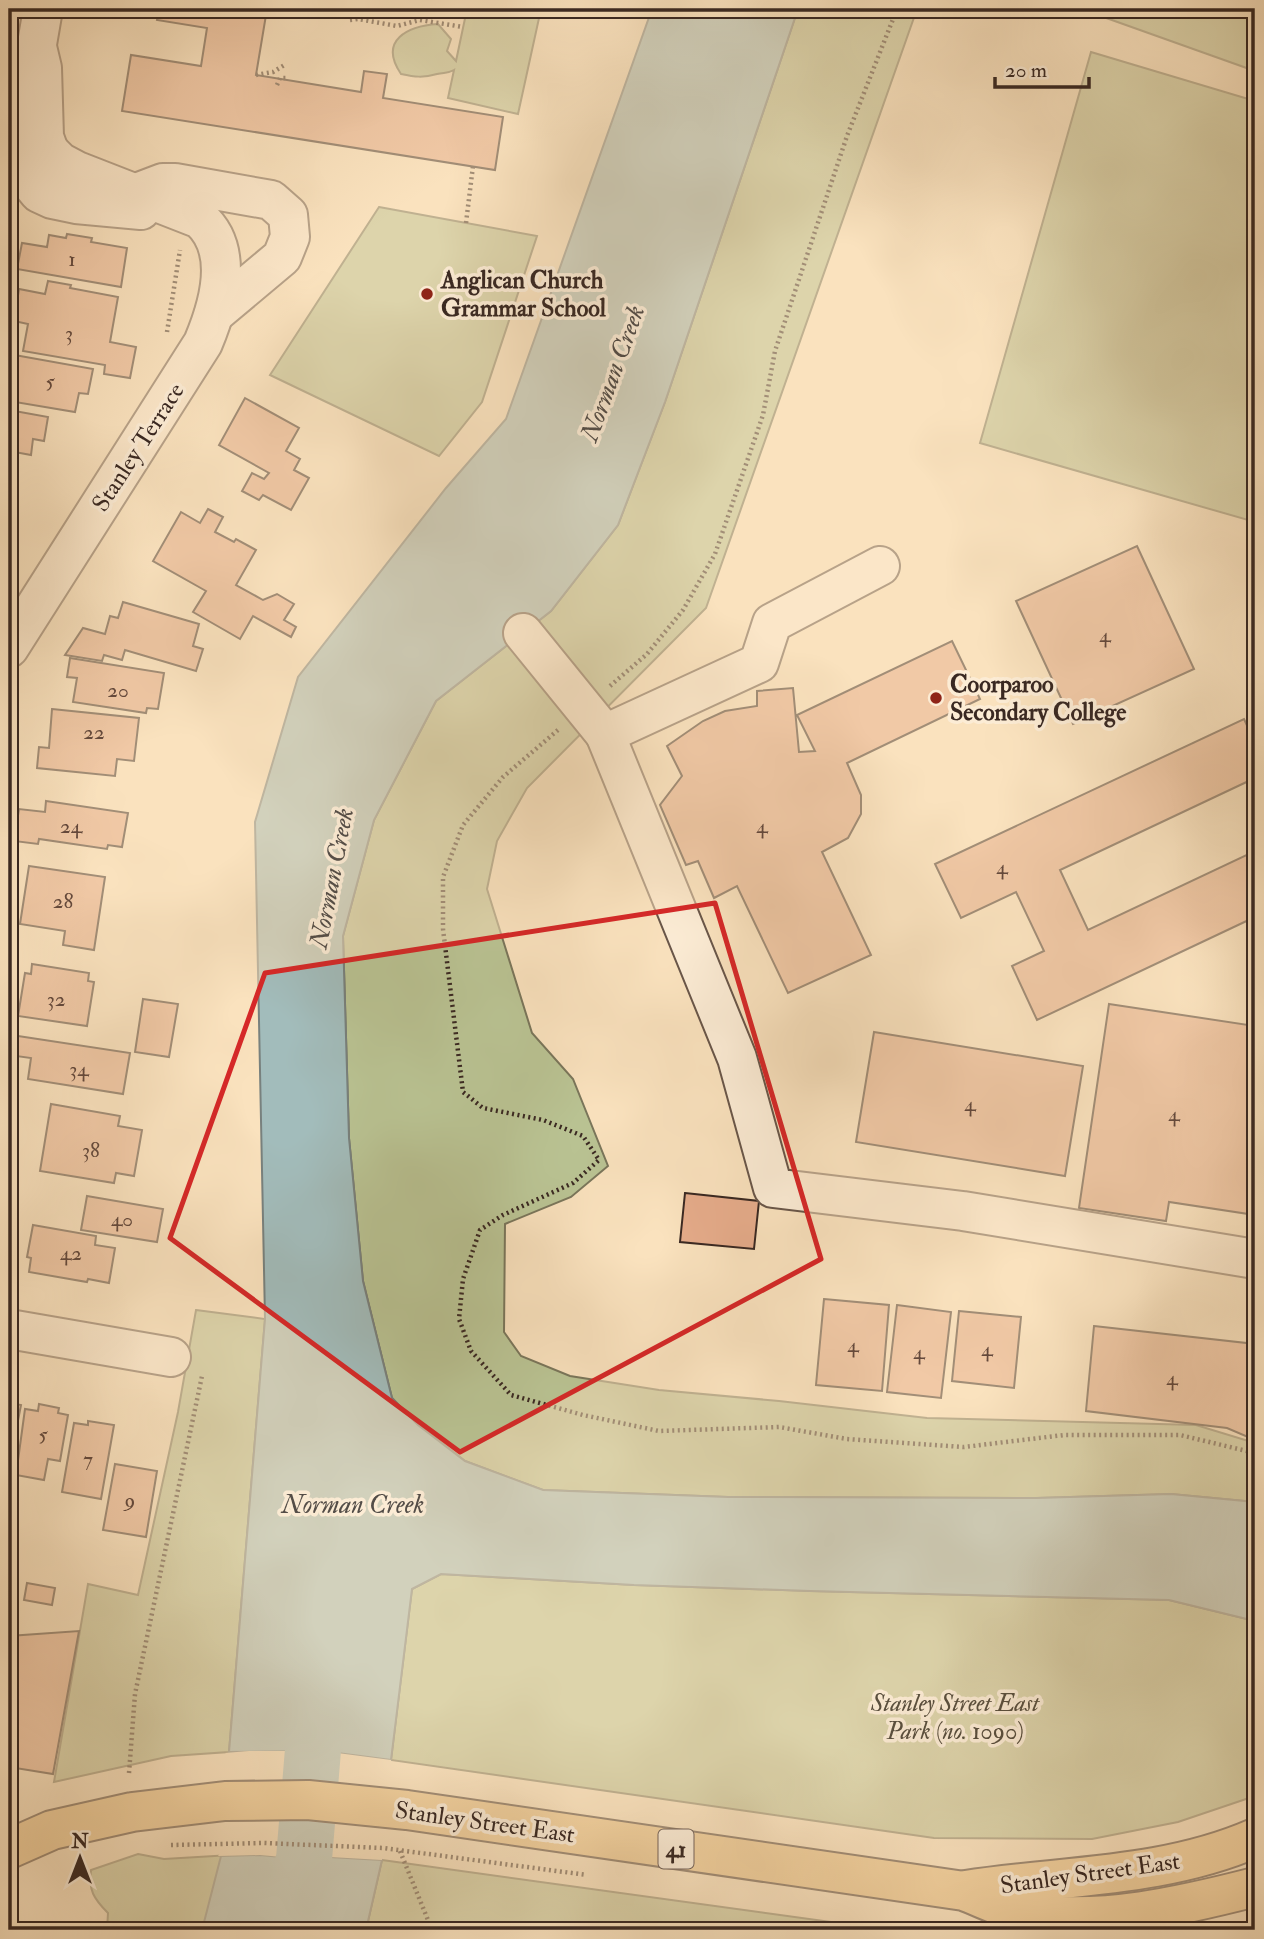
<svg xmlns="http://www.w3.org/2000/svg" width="1264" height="1939" font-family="'IM FELL Double Pica',serif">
	<rect width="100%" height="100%" fill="#fae2be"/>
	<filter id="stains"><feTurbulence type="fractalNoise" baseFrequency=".00286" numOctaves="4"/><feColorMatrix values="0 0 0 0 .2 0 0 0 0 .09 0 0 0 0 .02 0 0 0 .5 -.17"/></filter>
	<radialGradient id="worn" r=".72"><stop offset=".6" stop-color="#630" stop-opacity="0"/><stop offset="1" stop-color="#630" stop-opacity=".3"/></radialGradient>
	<g fill="#bac494" stroke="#7a765b" stroke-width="2">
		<path d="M 467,9 L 541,9 L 518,114 L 448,98 L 454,70 C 447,74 444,72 437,74 C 423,78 415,77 401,74 C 378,40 408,26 438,24 L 451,39 L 447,51 L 456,61 Z"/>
		<polygon points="798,9 917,9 706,608 527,788 497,841 487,889 532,1033 573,1079 608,1166 571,1197 505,1224 504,1332 521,1356 570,1376 659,1390 779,1401 927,1418 1196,1425 1255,1443 1255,1502 1171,1494 1037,1498 728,1497 543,1490 465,1461 418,1425 392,1398 363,1281 349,1138 343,936 374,820 436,701 551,611 618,525 665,402"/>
		<polygon points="1081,9 1255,9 1255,71"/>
		<polygon points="1091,52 1255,101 1255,522 980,443"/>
		<polygon points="379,207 537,236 482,402 439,456 270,375"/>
		<polygon points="196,1310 265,1319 229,1752 171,1756 54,1782 88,1584 138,1595 178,1412"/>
		<polygon points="441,1574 634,1585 810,1591 1169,1600 1255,1621 1255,1796 1178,1822 1092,1839 934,1838 391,1760 412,1589"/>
		<path d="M 138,1854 L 164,1859 L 231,1855 L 252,1930 L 107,1930 L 108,1913 C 94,1899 88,1890 91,1870 Z"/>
		<polygon points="382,1860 889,1930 366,1930"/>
	</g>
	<g fill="#a2bcbb" stroke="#78817e" stroke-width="2">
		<polygon points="652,9 798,9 665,402 618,525 551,611 436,701 374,820 343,936 349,1138 363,1281 392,1398 418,1425 465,1461 543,1490 728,1497 1036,1498 1171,1494 1255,1502 1255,1621 1169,1600 810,1591 634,1585 441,1574 412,1589 391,1760 322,1751 229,1752 265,1319 255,822 298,677 446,488 506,419"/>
		<polygon points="260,1855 304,1859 312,1856 382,1860 366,1930 202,1930 221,1856"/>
	</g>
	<g fill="#fae2be">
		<polygon points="249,1751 322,1751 391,1760 391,1763 322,1755 229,1756 225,1753"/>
		<polygon points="221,1852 260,1852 303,1856 313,1852 382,1857 382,1860 313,1856 304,1859 260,1855 218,1856"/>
	</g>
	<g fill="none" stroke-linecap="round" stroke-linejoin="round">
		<polyline stroke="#a2bcbb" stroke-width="56" points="284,1930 304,1859 319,1677"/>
	</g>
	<g fill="#e6ac8b" stroke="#392822" stroke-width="2">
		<polygon points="159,9 267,9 256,75 361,92 364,71 387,74 383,98 503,117 495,170 122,111 131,55 201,66 207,28 157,20"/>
		<polygon points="67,234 92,238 91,242 127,248 121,287 17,269 22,243 47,247 49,235 66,238"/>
		<polygon points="48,281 71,285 70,288 118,297 110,342 136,347 130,378 104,374 105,365 23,351 28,324 14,321 19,289 45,294"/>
		<polygon points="9,354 93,369 88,394 79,393 75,412 9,401"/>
		<polygon points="245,398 299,428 286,451 300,459 294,470 309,478 291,510 263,495 259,500 242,491 252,473 264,479 269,473 219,445"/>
		<polygon points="9,410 48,417 44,441 33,439 31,455 9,451"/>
		<polygon points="208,509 223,517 215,532 234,542 236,539 256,550 236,585 263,600 277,594 294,604 284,620 296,627 291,637 253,616 240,639 193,612 206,591 153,561 181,512 200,523"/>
		<polygon points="1137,546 1194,669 1073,724 1016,601"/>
		<polygon points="123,602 199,624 193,646 203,649 196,671 125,650 122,660 104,655 102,661 65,655 83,628 105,634 110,616 118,618"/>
		<polygon points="952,641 980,699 847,763 861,795 861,814 848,838 822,852 871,955 788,993 737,886 714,898 698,861 686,865 660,805 682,776 667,746 703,721 725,711 757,706 757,691 793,688 799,752 815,751 797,715"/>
		<polygon points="70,658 164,673 158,709 147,708 146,713 73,702 77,678 67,677"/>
		<polygon points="52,709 139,718 134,761 117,759 115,776 37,768 39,747 49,748"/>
		<polygon points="1244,719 1255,743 1255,778 1060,870 1088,930 1255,851 1255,917 1037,1020 1012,966 1044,951 1016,892 961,918 935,864"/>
		<polygon points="46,801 128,813 122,847 108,845 107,849 39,839 38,844 14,841 19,809 45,812"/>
		<polygon points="29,866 105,877 94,950 63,945 65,931 20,924"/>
		<polygon points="32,964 89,973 88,981 94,982 87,1026 18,1016 25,973 31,974"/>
		<polygon points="143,999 178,1004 169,1057 135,1052"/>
		<polygon points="1109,1004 1255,1026 1255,1215 1169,1202 1166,1221 1079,1208"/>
		<polygon points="874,1032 1083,1066 1065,1176 856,1142"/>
		<polygon points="18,1036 130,1053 123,1094 28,1079 31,1058 16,1056"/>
		<polygon points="51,1104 120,1116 118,1126 142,1130 134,1176 116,1173 114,1183 40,1171"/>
		<polygon points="685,1193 759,1201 754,1249 680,1242"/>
		<polygon points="87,1196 163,1209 157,1242 81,1230"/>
		<polygon points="33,1225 96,1236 95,1245 115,1248 109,1283 88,1279 87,1282 29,1272 31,1258 27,1257"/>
		<polygon points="824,1299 889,1305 882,1391 816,1385"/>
		<polygon points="897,1305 951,1312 941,1398 887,1392"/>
		<polygon points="959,1311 1021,1317 1014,1388 952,1381"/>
		<polygon points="1094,1326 1255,1344 1255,1440 1227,1428 1086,1411"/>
		<polygon points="9,1403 21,1405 14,1441 9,1440"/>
		<polygon points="39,1404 59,1408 58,1413 68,1415 60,1461 48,1459 44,1480 16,1475 25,1409 38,1411"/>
		<polygon points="88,1421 114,1425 101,1499 62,1492 74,1423 88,1425"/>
		<polygon points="115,1464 157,1471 146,1537 103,1530"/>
		<polygon points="27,1583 55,1588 52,1605 24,1600"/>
		<polygon points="79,1631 53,1774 9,1767 9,1636"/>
	</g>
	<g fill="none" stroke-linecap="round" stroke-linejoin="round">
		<defs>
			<g id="minor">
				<polyline points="43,9 37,44 23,72 10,120 10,142 20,170 39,193 52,199 76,204 141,210"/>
				<polyline points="37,47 42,68 44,137 49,151"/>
				<path d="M 9,142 L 49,151 L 60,162 L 77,171 L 200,219 C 235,250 219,305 203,343 L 9,648"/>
				<polyline points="134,194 163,183 175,183 271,200 288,215 290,237 282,257 214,314"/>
				<polyline points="880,566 772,623 759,663 605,734 737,1058 773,1188 963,1211 1255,1259"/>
				<polyline points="523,633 605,734"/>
				<polyline points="9,1329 171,1357"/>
			</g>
			<g id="major">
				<path d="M 9,1849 L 52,1830 L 132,1812 L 225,1801 L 308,1800 L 407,1810 L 964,1891 C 983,1898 1005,1910 1025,1913 C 1102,1924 1181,1906 1255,1887"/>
				<path d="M 966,1890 C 1063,1875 1163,1878 1255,1838"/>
			</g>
		</defs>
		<use href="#minor" stroke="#695649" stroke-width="42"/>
		<use href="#major" stroke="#392822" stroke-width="42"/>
		<g stroke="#392822" stroke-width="4.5" stroke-dasharray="2 3.5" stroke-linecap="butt">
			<polyline points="379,9 390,13 413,9"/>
			<polyline points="431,9 466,15"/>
			<polyline points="350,20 358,19 397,26 420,20 463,27"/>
			<polyline points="256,75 273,72 286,64"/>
			<polyline points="277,85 280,78 286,78"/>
			<polyline points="466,223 473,166"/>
			<polyline points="167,332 180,250"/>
			<polyline points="610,686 647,654 683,610 715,554 763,415 775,351 847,136 897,9"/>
			<polyline points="558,730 503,777 463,825 443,877 443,929 463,1092 483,1108 543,1120 583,1136 599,1160 573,1183 503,1215 480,1230 463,1279 459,1319 471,1351 511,1395 583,1415 659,1431 779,1427 847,1439 964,1447 1064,1435 1180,1435 1255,1453"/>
			<polyline points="129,1773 135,1694 202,1376"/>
			<polyline points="171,1845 264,1843 383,1848 587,1875"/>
			<polyline points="400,1851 432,1930"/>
		</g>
		<use href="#minor" stroke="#fcecd5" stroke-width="38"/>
		<use href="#major" stroke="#edc17f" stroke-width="38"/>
	</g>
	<path d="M0 0H1264V1939H0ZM 715,903 L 821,1259 L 460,1452 L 170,1238 L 265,973 Z" fill="#fae2be" fill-opacity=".55" fill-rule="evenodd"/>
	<path fill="none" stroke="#d62828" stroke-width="5" stroke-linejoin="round" d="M 715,903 L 821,1259 L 460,1452 L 170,1238 L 265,973 Z"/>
	<g fill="#8f2418" stroke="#fcecd5" stroke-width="2.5">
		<circle cx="427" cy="294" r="7"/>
		<circle cx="936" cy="698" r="7"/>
	</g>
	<g text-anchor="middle" stroke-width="7" stroke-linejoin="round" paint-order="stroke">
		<g font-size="21" fill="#64493c">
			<text x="72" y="266">1</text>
			<text x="69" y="340">3</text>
			<text x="50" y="388">5</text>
			<text x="1105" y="642">4</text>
			<text x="118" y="697">20</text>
			<text x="94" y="739">22</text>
			<text x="71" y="833">24</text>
			<text x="762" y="833">4</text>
			<text x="1002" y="874">4</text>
			<text x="63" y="908">28</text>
			<text x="56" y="1006">32</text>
			<text x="79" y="1076">34</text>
			<text x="970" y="1111">4</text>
			<text x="1174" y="1121">4</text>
			<text x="91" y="1157">38</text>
			<text x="122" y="1226">40</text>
			<text x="71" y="1260">42</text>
			<text x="853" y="1352">4</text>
			<text x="987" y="1356">4</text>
			<text x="919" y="1359">4</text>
			<text x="1172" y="1385">4</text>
			<text x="43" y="1441">5</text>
			<text x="88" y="1466">7</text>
			<text x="130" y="1507">9</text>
		</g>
		<rect fill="#fcecd5" stroke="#746358" stroke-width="2" x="658.5" y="1829.5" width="35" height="39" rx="5"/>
		<g font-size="23" font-weight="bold" fill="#392822">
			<text x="676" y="1857">41</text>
		</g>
		<g font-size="24" font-weight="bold" fill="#392822" stroke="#fcecd5" text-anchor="start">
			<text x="441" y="288">Anglican Church<tspan x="441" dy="28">Grammar School</tspan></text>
			<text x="950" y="692">Coorparoo<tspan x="950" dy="28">Secondary College</tspan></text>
		</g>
		<g font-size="24" fill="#392822" stroke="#fcecd5">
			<text transform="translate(138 447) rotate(-57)" y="8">Stanley Terrace</text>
			<text transform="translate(485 1822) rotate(8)" y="8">Stanley Street East</text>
			<text transform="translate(1090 1873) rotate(-8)" y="8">Stanley Street East</text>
		</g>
		<g font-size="24" font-style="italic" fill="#594f3e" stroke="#fcecd5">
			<text x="955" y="1711">Stanley Street East<tspan x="955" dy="28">Park (no. 1090)</tspan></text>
		</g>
		<g font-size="26" font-style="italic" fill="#534d48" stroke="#fcecd5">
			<text transform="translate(612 373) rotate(-70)" y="9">Norman Creek</text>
			<text transform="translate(331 878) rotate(-79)" y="9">Norman Creek</text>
			<text x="353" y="1513">Norman Creek</text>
		</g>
	</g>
	<rect width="1264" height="1939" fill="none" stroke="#fae2be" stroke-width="35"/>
	<rect x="10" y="10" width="1243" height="1918" fill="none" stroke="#392822" stroke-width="3.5"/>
	<rect x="18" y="18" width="1229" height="1904" fill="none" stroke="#392822" stroke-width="2"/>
	<g transform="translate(80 1858)" stroke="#fcecd5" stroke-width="5" paint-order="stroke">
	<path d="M0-5L12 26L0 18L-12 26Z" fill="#392822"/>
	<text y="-10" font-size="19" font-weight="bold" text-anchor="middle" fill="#392822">N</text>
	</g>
	<path d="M995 77v10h94v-10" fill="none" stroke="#392822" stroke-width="3.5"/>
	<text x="1005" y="77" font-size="21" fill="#392822" stroke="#fcecd5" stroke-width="5" paint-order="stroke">20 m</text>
	<rect width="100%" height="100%" filter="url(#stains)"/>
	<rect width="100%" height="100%" fill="url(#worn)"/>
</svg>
